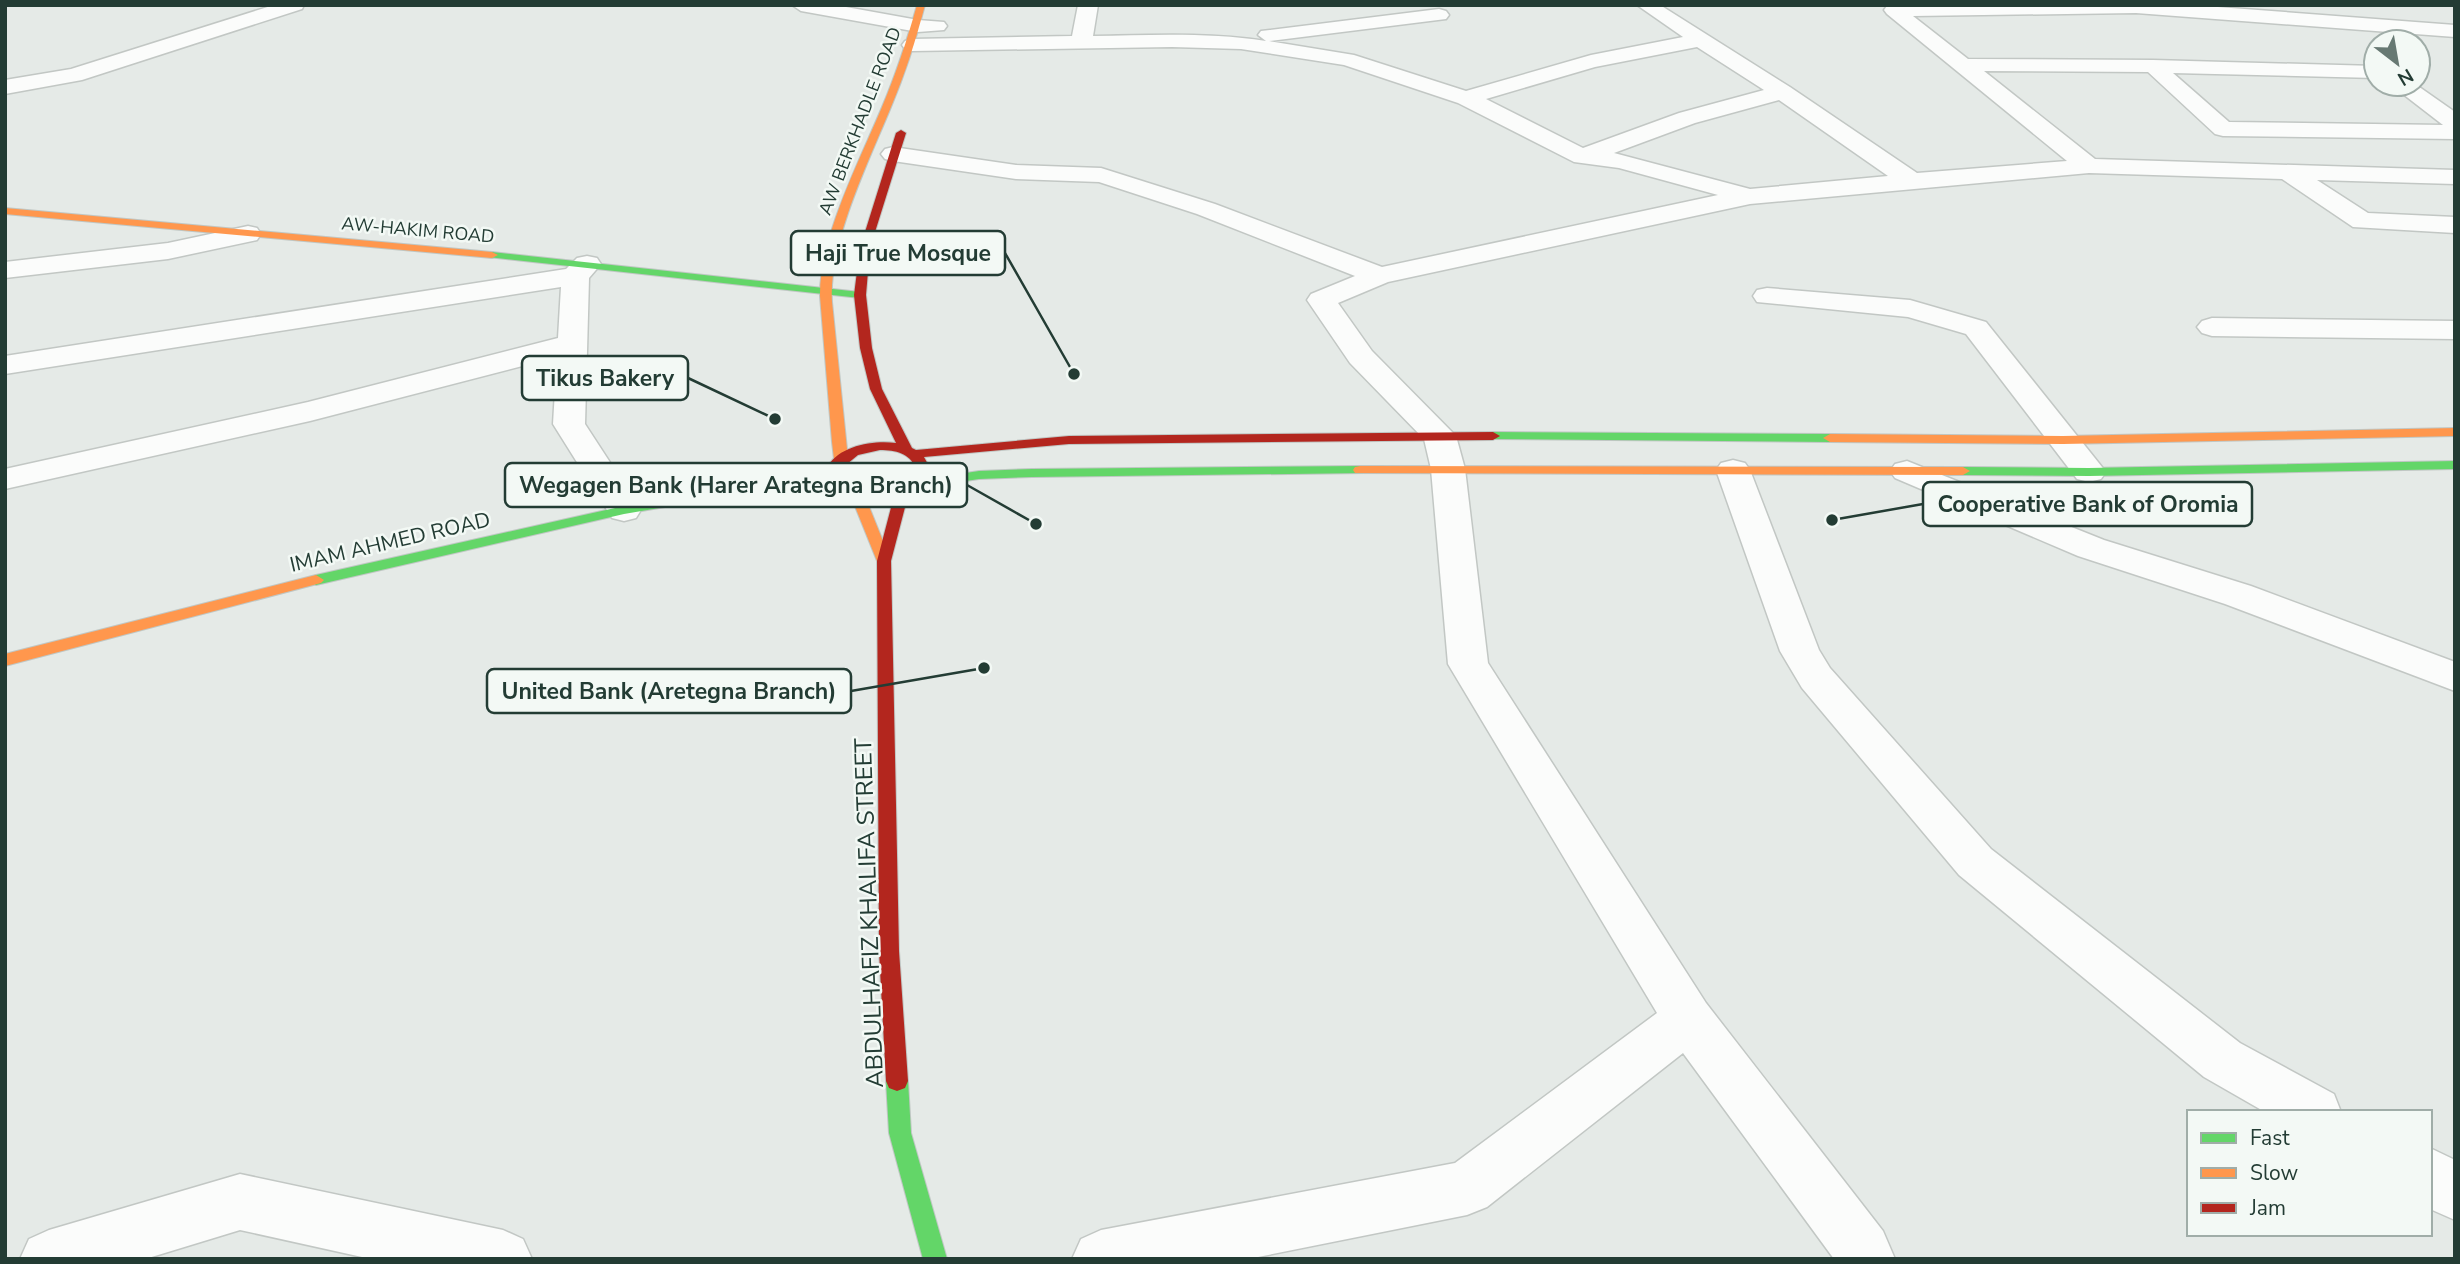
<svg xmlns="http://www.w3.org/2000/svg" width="2460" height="1264" font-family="'Nunito Sans',sans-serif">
	<rect width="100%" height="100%" fill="#e5eae7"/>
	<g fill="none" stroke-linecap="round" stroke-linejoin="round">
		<defs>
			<g id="street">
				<polygon points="274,5 304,5 302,9 82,80 5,94 5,80 71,69"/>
				<polygon points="792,5 835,5 918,20 944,22 947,26 944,30 918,32 801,11"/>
				<path d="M 1078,5 L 1098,5 L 1093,36 C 1150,35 1209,32 1266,41 L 1258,35 L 1261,31 L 1439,9 L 1446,11 L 1449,15 L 1446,19 L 1269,41 L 1354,55 L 1466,91 L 1591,55 L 1683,37 L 1637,5 L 1660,5 L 1790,87 L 1917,173 L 2067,161 L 1887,14 L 1884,10 L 1887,6 L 2191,5 L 2455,25 L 2455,37 L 2136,13 L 1913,16 L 1968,59 L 2153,60 L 2376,66 L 2376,78 L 2173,73 L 2229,122 L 2443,125 L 2390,84 L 2415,84 L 2455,112 L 2455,139 L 2223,136 L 2215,134 L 2148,72 L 1984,71 L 2095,159 L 2455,170 L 2455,184 L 2317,180 L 2368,213 L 2455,217 L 2455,233 L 2353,227 L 2282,179 L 2089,173 L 1750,204 L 1388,282 L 1338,303 L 1372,351 L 1456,436 L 1465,469 L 1488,663 L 1706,1003 L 1883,1231 L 1895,1259 L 1834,1259 L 1683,1053 L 1487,1207 L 1467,1215 L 1248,1259 L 1072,1259 L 1081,1239 L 1101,1230 L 1455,1163 L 1657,1013 L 1448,664 L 1431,469 L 1424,439 L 1350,363 L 1307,300 L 1311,294 L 1355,276 L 1197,214 L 1099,182 L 1016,179 L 893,161 L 885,159 L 881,154 L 885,149 L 893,147 L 1016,165 L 1101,168 L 1215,204 L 1382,267 L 1718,195 L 1619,168 L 1574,162 L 1458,103 L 1344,65 L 1241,49 L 1172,47 L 912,51 L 905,49 L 902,45 L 905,41 L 912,39 L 1072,36 ZM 1697,47 L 1764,90 L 1679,113 L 1583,148 L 1486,99 L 1595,67 ZM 1779,100 L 1888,176 L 1750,189 L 1614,153 L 1695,123 Z"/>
				<polygon points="248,226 257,228 261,234 257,240 168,259 5,278 5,262 168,243"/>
				<polygon points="587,256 597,258 601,264 589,278 585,424 641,510 636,518 624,521 612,518 553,424 557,357 310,421 5,489 5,469 308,402 558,338 561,287 5,374 5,356 566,269 577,258"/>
				<polygon points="1767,288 1910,300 1986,322 2106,472 2101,479 2089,482 2077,479 1966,334 1908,317 1757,302 1753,296 1757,290"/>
				<polygon points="2212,318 2455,321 2455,339 2212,336 2202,333 2197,327 2202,321"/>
				<polygon points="1733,460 1745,463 1750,470 1819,650 1830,668 1991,849 2240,1043 2334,1094 2341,1112 2265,1112 2204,1077 1959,875 1802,688 1780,651 1716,470 1721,463"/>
				<polygon points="1907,461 2104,540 2251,586 2455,662 2455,691 2225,604 2078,556 1895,478 1890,471 1895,464"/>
				<polygon points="2430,1148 2455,1160 2455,1220 2430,1209"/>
				<polygon points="240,1174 503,1230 523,1239 532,1259 371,1259 240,1230 145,1259 20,1259 29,1239 49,1230"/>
			</g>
			<g id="fast">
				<polygon points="492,252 860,292 866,295 860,298 488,257 486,255"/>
				<polygon points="1493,432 1830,434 1837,438 1830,442 1488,439 1486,436"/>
				<polygon points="2455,461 2455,469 2089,476 1963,475 1956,471 1963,467 2089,468"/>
				<polygon points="1360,466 1365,467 1367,470 1365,473 1032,477 979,479 913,489 906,485 913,481 979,471 1032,469"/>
				<polygon points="830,471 835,472 837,475 835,478 624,514 316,585 308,580 316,575 624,506"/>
				<polygon points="897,1071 905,1074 908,1081 911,1133 947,1259 923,1259 889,1133 886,1081 889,1074"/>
			</g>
			<g id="slow">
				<path d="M 917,5 L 925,5 C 916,40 905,74 891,107 C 869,161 828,243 832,302 L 848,459 L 841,463 L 834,459 L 832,442 L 820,296 C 819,238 860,160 882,107 C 896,74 907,40 917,5 Z"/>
				<polygon points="5,208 492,252 498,255 492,258 5,214"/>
				<polygon points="2455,428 2455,436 2063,444 1830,442 1823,438 1830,434 2063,436"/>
				<polygon points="1360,466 1963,467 1970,471 1963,475 1355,473 1353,470 1355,467"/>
				<polygon points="859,495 866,499 891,561 889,564 884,566 877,561 852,499"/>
				<polygon points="316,575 324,580 321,583 5,666 5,654"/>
			</g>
			<path id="jam" d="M 901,130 L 906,133 L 870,248 L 866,295 L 872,348 L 882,389 L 912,448 L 916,450 L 1069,436 L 1493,432 L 1500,436 L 1493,440 L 1069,444 L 924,457 L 930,468 L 909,492 L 891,561 L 899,951 L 908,1081 L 905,1088 L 897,1091 L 889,1088 L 886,1081 L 879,951 L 877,561 L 893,500 C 869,506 841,502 824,483 C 825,478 825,470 828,466 C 840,445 875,440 896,443 L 870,389 L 860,348 L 854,295 L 860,248 L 896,133 ZM 880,450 C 896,450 909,453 916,468 C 896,497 867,501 838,482 L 841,469 L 858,455 Z"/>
		</defs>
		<use href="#street" stroke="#c2c7c4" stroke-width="3"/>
		<use href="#fast" stroke="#c0c7c4" stroke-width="2"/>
		<use href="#slow" stroke="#c0c7c4" stroke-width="2"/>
		<use href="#jam" stroke="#c0c7c4" stroke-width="2"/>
		<use href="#street" fill="#fbfcfb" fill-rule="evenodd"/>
		<use href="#fast" fill="#63d668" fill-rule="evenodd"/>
		<use href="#slow" fill="#ff974d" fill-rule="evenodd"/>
		<use href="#jam" fill="#b3261e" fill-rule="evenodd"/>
	</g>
	<g text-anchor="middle" stroke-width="5" stroke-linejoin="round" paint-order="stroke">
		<g font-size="18" fill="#233c34" stroke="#f3f9f5">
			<text transform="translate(860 121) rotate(-69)" y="6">AW BERKHADLE ROAD</text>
			<text transform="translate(418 230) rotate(5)" y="6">AW-HAKIM ROAD</text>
		</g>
		<g font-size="21" fill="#233c34" stroke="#f3f9f5">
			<text transform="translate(390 542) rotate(-13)" y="7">IMAM AHMED ROAD</text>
		</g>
		<g font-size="24" fill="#233c34" stroke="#f3f9f5">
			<text transform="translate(869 913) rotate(-92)" y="8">ABDULHAFIZ KHALIFA STREET</text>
		</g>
	</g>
	<path fill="none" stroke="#233c34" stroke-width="2.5" d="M1074 374L1005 253M775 419L688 378M1036 524L967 485M1832 520L1923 504M984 668L851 691"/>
	<g fill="#233c34" stroke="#f3f9f5" stroke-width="2.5">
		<circle cx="1074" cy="374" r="7"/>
		<circle cx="775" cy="419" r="7"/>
		<circle cx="1036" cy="524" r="7"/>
		<circle cx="1832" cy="520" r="7"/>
		<circle cx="984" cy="668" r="7"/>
	</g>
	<g fill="#f3f9f5" stroke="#233c34" stroke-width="2.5">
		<rect x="791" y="231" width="214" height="44" rx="7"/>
		<rect x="522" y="356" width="166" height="44" rx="7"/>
		<rect x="505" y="463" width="462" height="44" rx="7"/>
		<rect x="1923" y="482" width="329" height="44" rx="7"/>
		<rect x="487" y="669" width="364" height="44" rx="7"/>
	</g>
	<g font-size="23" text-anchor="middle" font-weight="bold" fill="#233c34">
		<text x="898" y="261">Haji True Mosque</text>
		<text x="605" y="386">Tikus Bakery</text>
		<text x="736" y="493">Wegagen Bank (Harer Arategna Branch)</text>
		<text x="2088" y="512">Cooperative Bank of Oromia</text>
		<text x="669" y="699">United Bank (Aretegna Branch)</text>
	</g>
	<rect width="2460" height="1264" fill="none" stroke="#233c34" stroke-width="14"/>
	<rect x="2187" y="1110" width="245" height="126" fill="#f3f9f5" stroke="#a0ada8" stroke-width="2"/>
	<rect x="2201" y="1133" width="35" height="10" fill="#63d668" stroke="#a0ada8" stroke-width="2"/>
	<text x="2250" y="1145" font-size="21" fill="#233c34">Fast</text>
	<rect x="2201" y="1168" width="35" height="10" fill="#ff974d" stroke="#a0ada8" stroke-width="2"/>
	<text x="2250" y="1180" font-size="21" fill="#233c34">Slow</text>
	<rect x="2201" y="1203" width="35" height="10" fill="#b3261e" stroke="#a0ada8" stroke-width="2"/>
	<text x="2250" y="1215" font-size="21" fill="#233c34">Jam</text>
	<g transform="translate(2397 63) rotate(149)"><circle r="33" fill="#f3f9f5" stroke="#a0ada8" stroke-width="2"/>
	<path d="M0-5L12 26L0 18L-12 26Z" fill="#677973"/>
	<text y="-10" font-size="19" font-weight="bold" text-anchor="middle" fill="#233c34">N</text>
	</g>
</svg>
